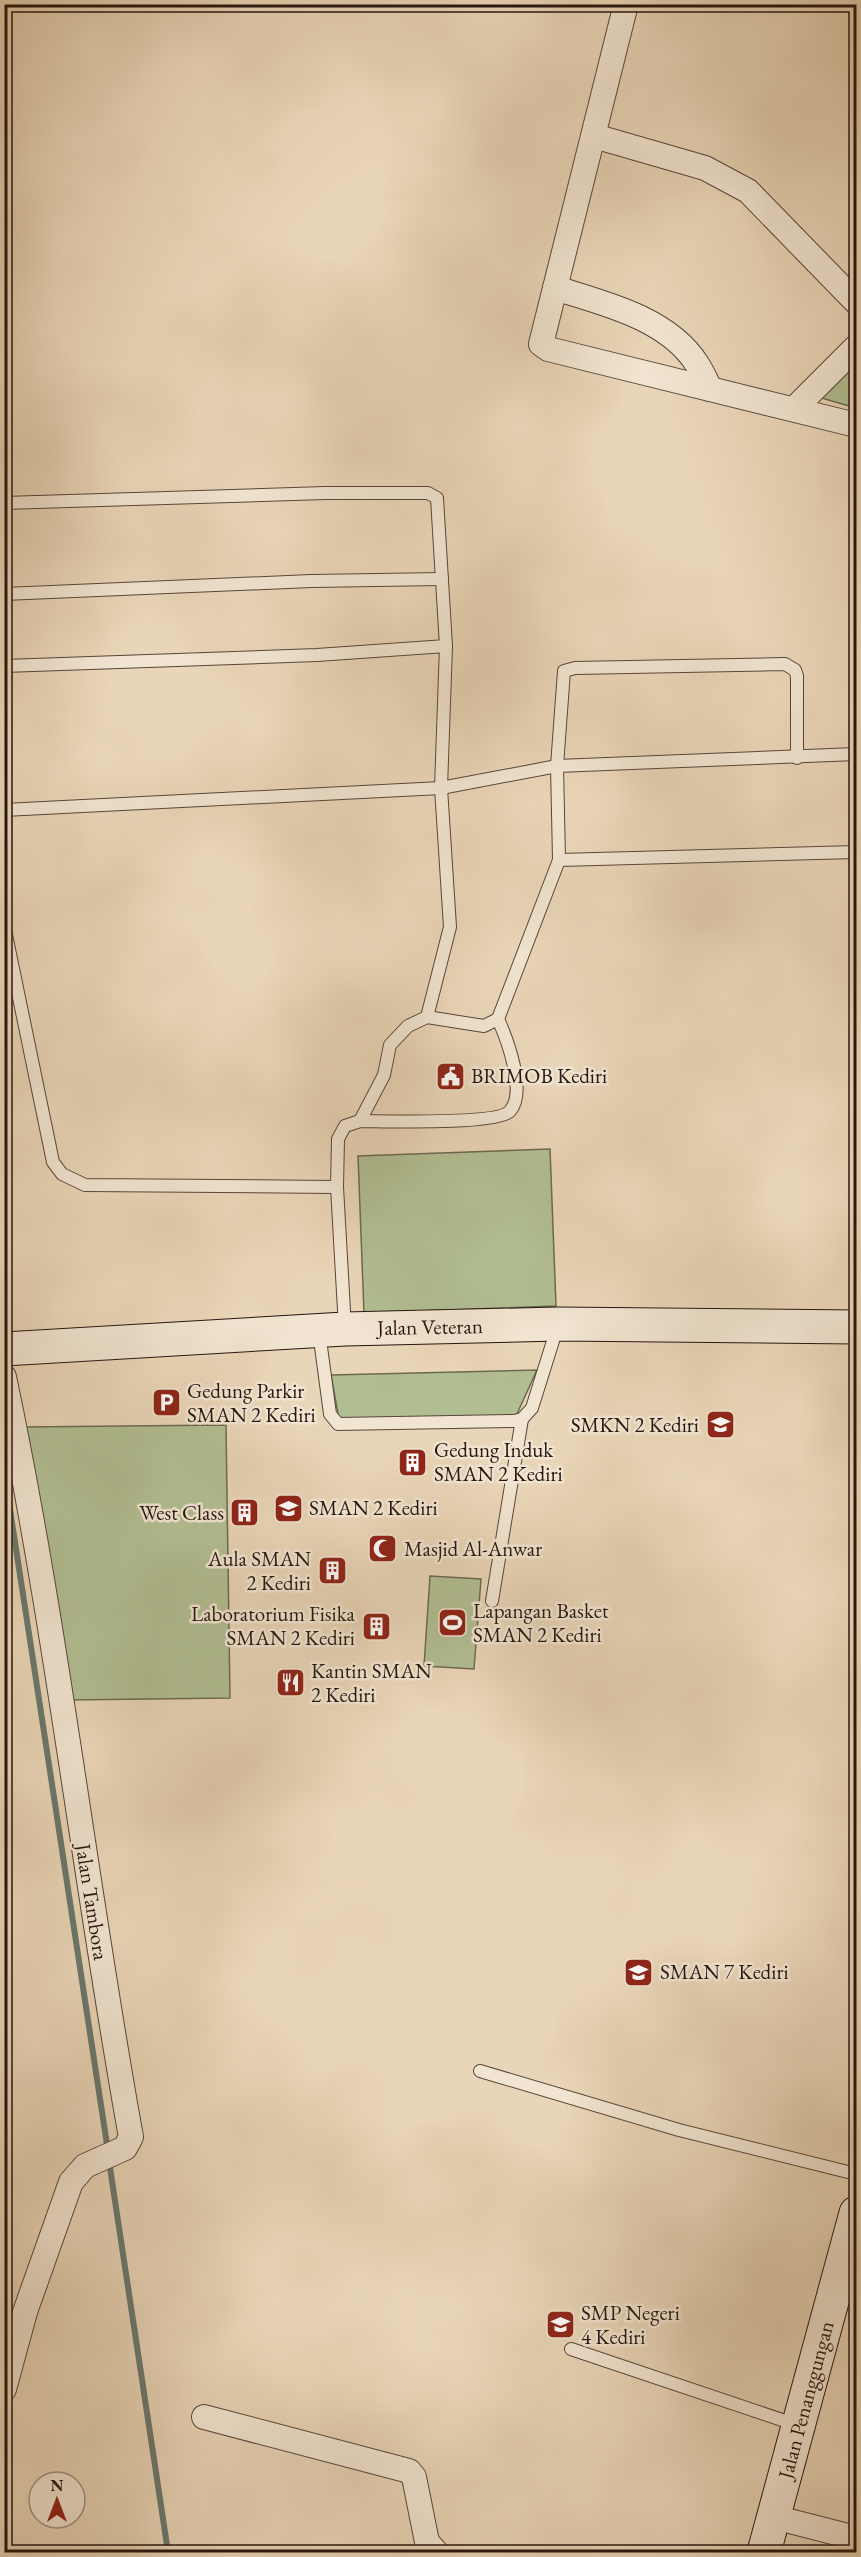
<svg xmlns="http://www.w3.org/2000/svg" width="861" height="2557" font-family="'EB Garamond',serif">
	<rect width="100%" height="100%" fill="#e9d5b7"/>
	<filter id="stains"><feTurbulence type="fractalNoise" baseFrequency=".00333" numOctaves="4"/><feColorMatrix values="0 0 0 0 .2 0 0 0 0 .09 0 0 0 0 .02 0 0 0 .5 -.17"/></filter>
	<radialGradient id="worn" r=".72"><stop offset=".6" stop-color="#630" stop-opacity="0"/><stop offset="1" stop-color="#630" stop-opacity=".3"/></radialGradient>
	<g fill="#b1be92" stroke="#6c6a51" stroke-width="1.5">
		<polygon points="856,363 856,408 818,397"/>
		<polygon points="550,1149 556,1306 364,1313 358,1156"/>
		<polygon points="537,1370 516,1416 339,1419 331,1375"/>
		<polygon points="226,1425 230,1698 67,1700 23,1427"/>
		<polygon points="430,1576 481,1579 474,1669 424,1666"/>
	</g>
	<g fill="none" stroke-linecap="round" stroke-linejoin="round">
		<g stroke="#6a786e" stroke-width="6">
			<polyline points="4,1470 108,2151"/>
			<polyline points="109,2161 168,2552"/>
		</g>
		<defs>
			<g id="service">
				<polyline points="4,503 325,493 428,493 437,498 446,646 441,788 450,927 427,1017"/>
				<polyline points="4,594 311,581 442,579"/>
				<polyline points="4,666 317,655 446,646"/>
				<polyline points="4,810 441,788 557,766 856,754"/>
				<polyline points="559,860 856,852"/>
				<polyline points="4,925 53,1162 62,1174 85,1185 337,1187"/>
				<polyline points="360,1121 384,1075 390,1045 408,1026 427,1017 484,1026 498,1019 559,860 557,766 564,671 575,668 785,664 795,670 797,676 797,758"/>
				<path d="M 345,1328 L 337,1187 L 338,1139 L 345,1126 L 360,1121 C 383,1121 498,1125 510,1111 C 527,1092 507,1039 498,1019"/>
				<polyline points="319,1332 330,1414 338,1424 514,1421 522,1419 532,1408 558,1325"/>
				<polyline points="492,1601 522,1419"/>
				<polyline points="480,2071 679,2130 856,2174"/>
				<polyline points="571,2349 797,2425"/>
			</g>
			<g id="minor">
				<polyline points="626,4 541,344 548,349 856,425"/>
				<polyline points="594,136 705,168 748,191 856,302"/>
				<path d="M 555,288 C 603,303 668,318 697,364 C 702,371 706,380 710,389"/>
				<polyline points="794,409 856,347"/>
				<path d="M 4,1377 C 57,1628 85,1884 131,2137 L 125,2148 L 85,2166 L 71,2182 L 25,2312 L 4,2389"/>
				<polyline points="204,2417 409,2471 414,2477 427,2542 436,2552"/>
				<polyline points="774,2517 856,2538"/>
			</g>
			<g id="secondary">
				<polyline points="4,1349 345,1329 558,1324 856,1327"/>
				<polyline points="764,2552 856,2213"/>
			</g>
		</defs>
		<use href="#service" stroke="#57463a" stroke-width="14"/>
		<use href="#minor" stroke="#57463a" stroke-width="26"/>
		<use href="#secondary" stroke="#261610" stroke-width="35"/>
		<use href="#service" stroke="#f1e4d0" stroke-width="12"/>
		<use href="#minor" stroke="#f1e4d0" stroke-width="24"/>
		<use href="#secondary" stroke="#f1e4d0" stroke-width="33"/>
	</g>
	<defs>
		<symbol id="civic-square" viewBox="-11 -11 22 22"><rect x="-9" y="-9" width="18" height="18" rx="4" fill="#8f2418" stroke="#f1e4d0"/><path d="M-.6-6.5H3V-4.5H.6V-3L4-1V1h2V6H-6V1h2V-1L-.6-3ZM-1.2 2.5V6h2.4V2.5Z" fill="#fff"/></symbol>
		<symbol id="parking-square" viewBox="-11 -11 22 22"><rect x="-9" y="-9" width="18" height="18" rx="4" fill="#8f2418" stroke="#f1e4d0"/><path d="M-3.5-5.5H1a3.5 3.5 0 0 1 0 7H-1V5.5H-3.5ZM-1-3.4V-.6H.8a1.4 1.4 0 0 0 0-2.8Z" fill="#fff"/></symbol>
		<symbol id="school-square" viewBox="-11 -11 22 22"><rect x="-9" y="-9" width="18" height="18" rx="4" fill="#8f2418" stroke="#f1e4d0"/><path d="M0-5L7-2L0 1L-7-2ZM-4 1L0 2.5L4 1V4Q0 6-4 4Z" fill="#fff"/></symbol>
		<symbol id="building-square" viewBox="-11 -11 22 22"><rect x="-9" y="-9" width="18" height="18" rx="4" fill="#8f2418" stroke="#f1e4d0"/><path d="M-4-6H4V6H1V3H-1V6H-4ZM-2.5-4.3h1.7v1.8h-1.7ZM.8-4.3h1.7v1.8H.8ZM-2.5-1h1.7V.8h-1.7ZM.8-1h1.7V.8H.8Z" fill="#fff"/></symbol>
		<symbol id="mosque-square" viewBox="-11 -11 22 22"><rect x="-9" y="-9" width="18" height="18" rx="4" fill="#8f2418" stroke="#f1e4d0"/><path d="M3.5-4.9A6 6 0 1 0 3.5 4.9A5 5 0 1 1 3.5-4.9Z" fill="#fff"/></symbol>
		<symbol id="stadium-square" viewBox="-11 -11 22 22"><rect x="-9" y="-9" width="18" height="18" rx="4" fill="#8f2418" stroke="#f1e4d0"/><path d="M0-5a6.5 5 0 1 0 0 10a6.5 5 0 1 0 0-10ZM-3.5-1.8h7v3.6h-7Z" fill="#fff"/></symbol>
		<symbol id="restaurant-square" viewBox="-11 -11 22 22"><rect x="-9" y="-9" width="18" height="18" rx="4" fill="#8f2418" stroke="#f1e4d0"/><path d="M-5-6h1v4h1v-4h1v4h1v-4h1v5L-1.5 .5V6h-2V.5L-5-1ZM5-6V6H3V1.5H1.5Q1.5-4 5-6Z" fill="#fff"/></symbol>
	</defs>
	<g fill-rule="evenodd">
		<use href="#civic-square" x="434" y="1060" width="33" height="33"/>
		<use href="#parking-square" x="150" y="1386" width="33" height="33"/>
		<use href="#school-square" x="704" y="1408" width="33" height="33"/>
		<use href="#building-square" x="396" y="1446" width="33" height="33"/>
		<use href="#school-square" x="272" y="1492" width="33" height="33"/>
		<use href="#building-square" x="228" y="1496" width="33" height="33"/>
		<use href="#mosque-square" x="366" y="1532" width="33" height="33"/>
		<use href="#building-square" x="316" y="1554" width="33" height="33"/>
		<use href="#stadium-square" x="436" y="1606" width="33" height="33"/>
		<use href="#building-square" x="360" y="1610" width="33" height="33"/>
		<use href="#restaurant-square" x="274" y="1666" width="33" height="33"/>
		<use href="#school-square" x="622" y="1956" width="33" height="33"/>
		<use href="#school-square" x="544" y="2308" width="33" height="33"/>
	</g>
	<g text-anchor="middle" stroke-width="5" stroke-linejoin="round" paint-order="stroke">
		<g font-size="21" fill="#261610" stroke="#f1e4d0" text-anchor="start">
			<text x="471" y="1083">BRIMOB Kediri</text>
			<text x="187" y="1398">Gedung Parkir<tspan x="187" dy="24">SMAN 2 Kediri</tspan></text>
			<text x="699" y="1432" text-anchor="end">SMKN 2 Kediri</text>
			<text x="434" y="1457">Gedung Induk<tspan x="434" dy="24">SMAN 2 Kediri</tspan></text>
			<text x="309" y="1515">SMAN 2 Kediri</text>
			<text x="224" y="1520" text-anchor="end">West Class</text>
			<text x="404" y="1556">Masjid Al-Anwar</text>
			<text x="311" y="1566" text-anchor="end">Aula SMAN<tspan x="311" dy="24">2 Kediri</tspan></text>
			<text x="473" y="1618">Lapangan Basket<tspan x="473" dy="24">SMAN 2 Kediri</tspan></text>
			<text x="355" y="1621" text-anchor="end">Laboratorium Fisika<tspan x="355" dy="24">SMAN 2 Kediri</tspan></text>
			<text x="311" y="1678">Kantin SMAN<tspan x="311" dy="24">2 Kediri</tspan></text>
			<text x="660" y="1979">SMAN 7 Kediri</text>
			<text x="581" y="2320">SMP Negeri<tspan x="581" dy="24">4 Kediri</tspan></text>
		</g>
		<g font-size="21" fill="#261610" stroke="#f1e4d0">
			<text transform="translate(430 1327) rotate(-1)" y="7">Jalan Veteran</text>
			<text transform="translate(92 1902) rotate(81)" y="7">Jalan Tambora</text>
			<text transform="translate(806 2400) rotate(-75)" y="7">Jalan Penanggungan</text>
		</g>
	</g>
	<rect width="861" height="2557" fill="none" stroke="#e9d5b7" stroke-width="24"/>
	<rect x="6" y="6" width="849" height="2545" fill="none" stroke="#261610" stroke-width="3"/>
	<rect x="12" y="12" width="837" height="2533" fill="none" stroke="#261610" stroke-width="1.5"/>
	<g transform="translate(57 2500)"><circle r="28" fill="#f1e4d0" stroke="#a09283" stroke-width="1.5"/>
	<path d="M0-4.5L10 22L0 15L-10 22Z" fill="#8f2418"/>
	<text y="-9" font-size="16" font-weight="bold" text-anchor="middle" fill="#261610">N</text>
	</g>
	<rect width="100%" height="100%" filter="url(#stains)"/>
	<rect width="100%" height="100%" fill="url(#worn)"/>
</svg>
